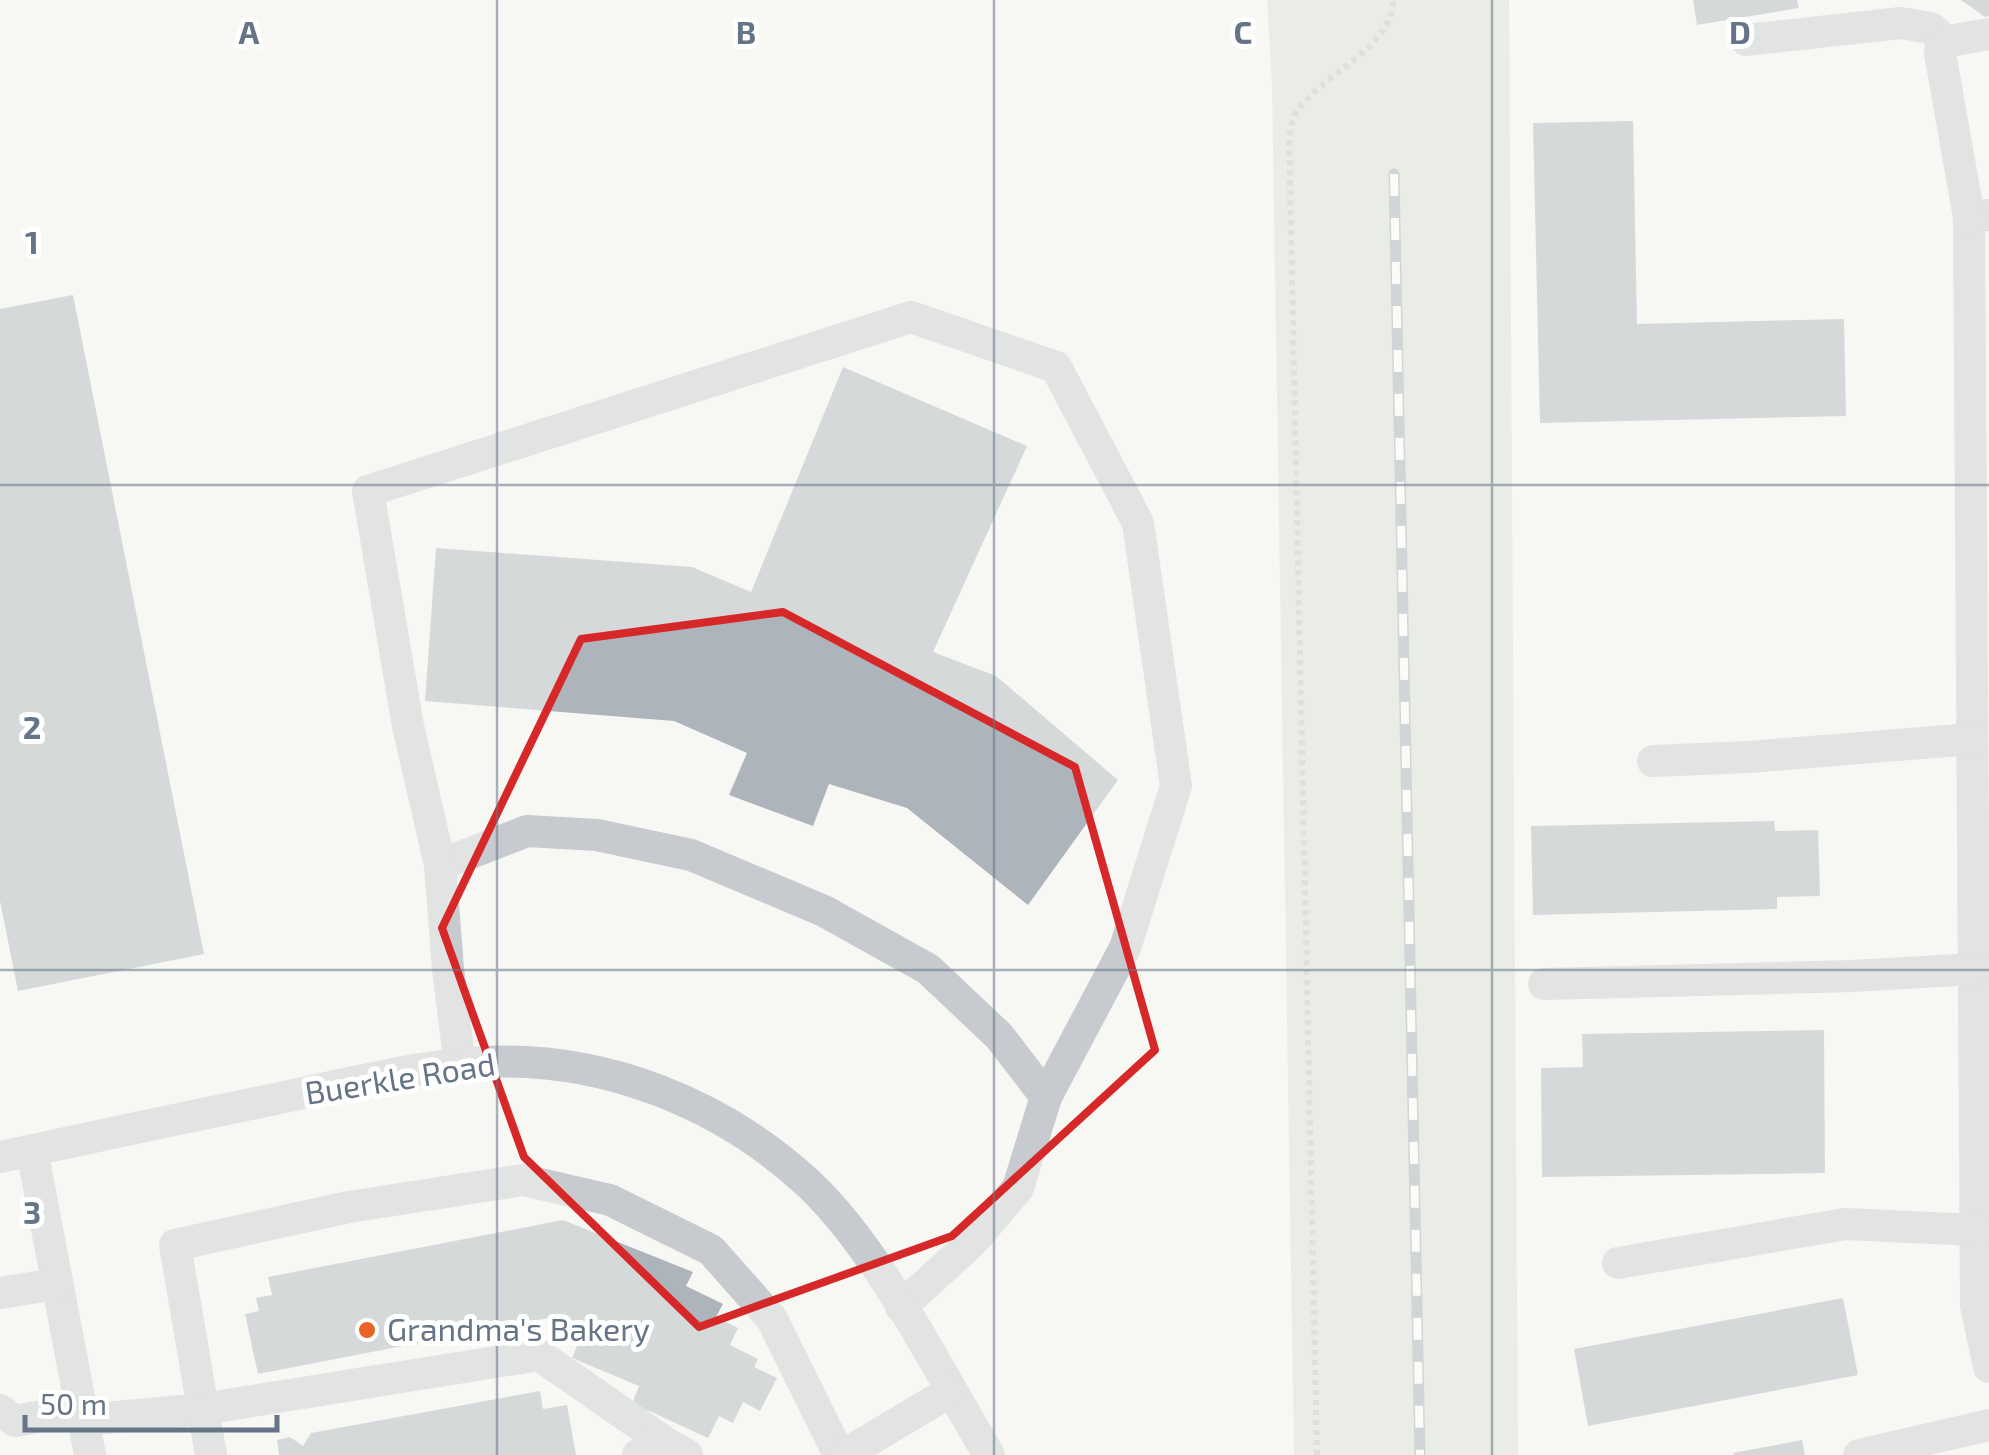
<svg xmlns="http://www.w3.org/2000/svg" width="1989" height="1455" font-family="'Exo 2',sans-serif">
	<rect width="100%" height="100%" fill="#f7f7f4"/>
	<polygon fill="#d8dfd5" points="1267,0 1509,0 1518,1455 1294,1455 1272,85"/>
	<g fill="#aeb4bb">
		<polygon points="1693,0 1797,0 1799,8 1697,25"/>
		<polygon points="1961,0 1989,0 1989,16 1985,17"/>
		<polygon points="1633,121 1637,324 1844,319 1846,416 1540,423 1533,123"/>
		<polygon points="73,295 204,954 18,991 0,901 0,309"/>
		<polygon points="843,367 1027,446 933,652 996,676 1118,780 1028,905 907,808 829,784 813,826 729,795 747,753 674,721 425,701 436,548 692,567 751,592"/>
		<polygon points="1774,821 1775,831 1818,830 1820,896 1777,897 1777,909 1533,915 1531,826"/>
		<polygon points="1824,1030 1825,1173 1542,1177 1541,1068 1583,1067 1582,1034"/>
		<polygon points="563,1220 693,1272 686,1286 723,1304 716,1317 738,1328 730,1345 758,1359 754,1367 777,1378 760,1411 743,1402 733,1423 719,1416 708,1438 632,1403 639,1386 572,1358 583,1332 548,1318 258,1374 245,1314 259,1311 256,1298 272,1295 268,1277"/>
		<polygon points="1843,1298 1858,1375 1588,1426 1574,1349"/>
		<polygon points="540,1391 543,1409 567,1405 576,1455 279,1455 277,1440 290,1437 303,1446 311,1433"/>
		<polygon points="1802,1440 1805,1455 1734,1455 1733,1453"/>
	</g>
	<g fill="none" stroke-linecap="round" stroke-linejoin="round">
		<path stroke="#bec1c3" stroke-width="6" stroke-dasharray="5 5" stroke-linecap="butt" d="M 1317,1455 L 1289,136 C 1291,129 1292,119 1296,113 C 1317,77 1395,47 1393,0"/>
		<g stroke="#c7cace" stroke-width="32">
			<polyline points="1746,40 1901,23 1931,28 1946,42"/>
			<polyline points="1989,215 1969,217 1976,1306 1989,1367"/>
			<polyline points="1969,217 1940,53 1941,46 1949,41 1989,34"/>
			<polyline points="1653,761 1749,757 1972,739"/>
			<polyline points="440,865 527,831 597,835 691,855 824,911 928,969 999,1036 1046,1097 1018,1188 972,1242 901,1307"/>
			<polyline points="1544,984 1853,976 1974,969"/>
			<polyline points="460,1066 448,969 440,865 408,726 368,491 911,317 1056,367 1138,523 1176,786 1125,948 1046,1097"/>
			<polyline points="32,1150 90,1455"/>
			<path d="M 0,1157 C 92,1137 183,1118 275,1099 C 343,1085 414,1066 484,1062 C 603,1056 722,1103 809,1184 C 880,1251 938,1370 989,1455"/>
			<polyline points="1618,1263 1845,1224 1975,1230"/>
			<polyline points="0,1293 57,1284"/>
			<polyline points="0,1410 15,1421 81,1409"/>
			<polyline points="83,1420 203,1409 175,1245 349,1207 523,1180 610,1200 711,1250 772,1319 839,1455"/>
			<polyline points="211,1455 203,1409 539,1355 663,1441"/>
			<polyline points="638,1455 660,1440 687,1455"/>
			<polyline points="844,1455 951,1391"/>
			<polyline points="1859,1455 1989,1425"/>
		</g>
		<defs>
			<polyline id="rail" points="1394,174 1420,1455"/>
		</defs>
		<use href="#rail" stroke="#a5aab1" stroke-width="11"/>
		<use href="#rail" stroke="#fff" stroke-width="8" stroke-dasharray="22" stroke-linecap="butt"/>
	</g>
	<path d="M0 0H1989V1455H0ZM 783,612 L 1075,767 L 1155,1050 L 952,1236 L 699,1327 L 524,1157 L 442,928 L 581,639 Z" fill="#f7f7f4" fill-opacity=".55" fill-rule="evenodd"/>
	<path fill="none" stroke="#d62828" stroke-width="8" stroke-linejoin="round" d="M 783,612 L 1075,767 L 1155,1050 L 952,1236 L 699,1327 L 524,1157 L 442,928 L 581,639 Z"/>
	<path fill="none" stroke="#657486" stroke-width="2.5" stroke-opacity="0.55" d="M 497,0 L 497,1455M 994,0 L 994,1455M 1492,0 L 1492,1455M 0,485 L 1989,485M 0,970 L 1989,970"/>
	<circle fill="#e96422" stroke="#fff" stroke-width="4" cx="367" cy="1330" r="10"/>
	<g text-anchor="middle" stroke-width="10" stroke-linejoin="round" paint-order="stroke">
		<g font-size="32" fill="#657486" stroke="#fff">
			<text transform="translate(400 1079) rotate(-9)" y="11">Buerkle Road</text>
		</g>
		<g font-size="32" fill="#657486" stroke="#fff" text-anchor="start">
			<text x="387" y="1341">Grandma's Bakery</text>
		</g>
	</g>
	<g font-size="32" text-anchor="middle" font-weight="bold" fill="#657486" stroke="#fff" stroke-width="10" stroke-linejoin="round" paint-order="stroke">
		<text x="249" y="44">A</text>
		<text x="746" y="44">B</text>
		<text x="1243" y="44">C</text>
		<text x="1740" y="44">D</text>
		<text x="32" y="254">1</text>
		<text x="32" y="739">2</text>
		<text x="32" y="1224">3</text>
	</g>
	<path d="M25 1415v15h252v-15" fill="none" stroke="#657486" stroke-width="5"/>
	<text x="40" y="1415" font-size="30" fill="#657486" stroke="#ffffff" stroke-width="8" paint-order="stroke">50 m</text>
</svg>
